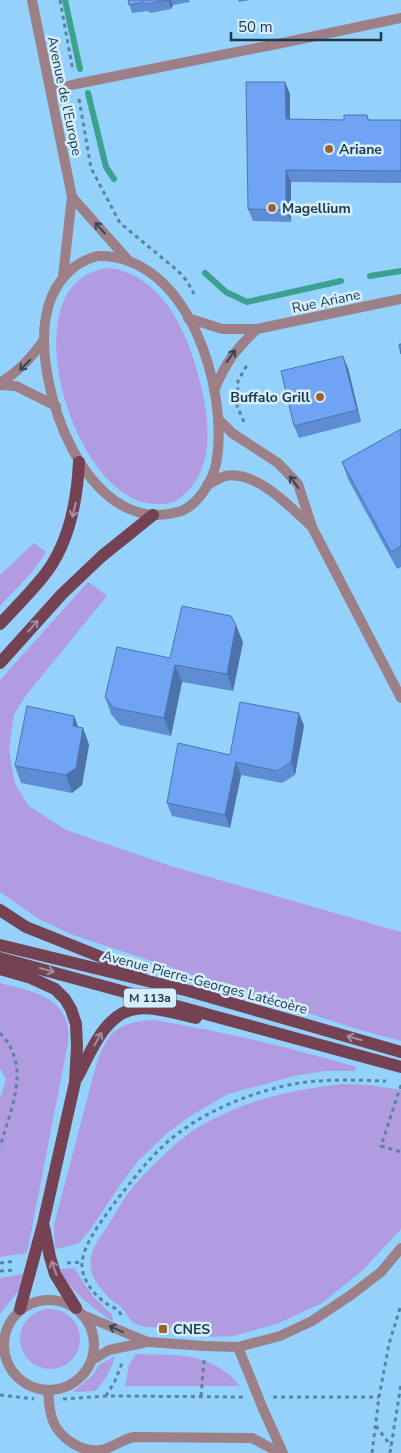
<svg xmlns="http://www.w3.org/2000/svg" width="401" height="1453" font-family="'Nunito Sans',sans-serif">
	<rect width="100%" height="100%" fill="#94d2fb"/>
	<g fill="#b19be1">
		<path d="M 110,268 C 165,276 190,338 201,386 C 210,425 215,471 180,498 C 173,504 163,504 155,504 C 71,501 6,276 110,268 Z"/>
		<polygon points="34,543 46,552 32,572 0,606 0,575"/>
		<polygon points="88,582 107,596 27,694 14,714 9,750 15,784 29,806 66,830 171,866 401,932 401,1041 353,1028 73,935 39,919 0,892 0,680"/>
		<path d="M 0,983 C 24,990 56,993 66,1020 C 69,1027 68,1036 68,1043 L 27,1253 L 0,1257 L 0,1099 L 6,1079 L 0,1069 Z"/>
		<path d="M 155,1020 C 223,1032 290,1047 356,1067 L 355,1071 L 325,1071 L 294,1076 L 228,1094 L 187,1118 L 166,1134 L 138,1161 L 120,1185 L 90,1230 L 78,1244 L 55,1249 L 54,1225 L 95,1069 C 107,1032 116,1022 155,1020 Z"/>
		<path d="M 343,1084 L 369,1085 L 401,1090 L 401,1229 L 364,1269 L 322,1303 L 277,1324 L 233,1336 L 210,1337 L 209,1330 L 145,1327 C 125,1322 131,1314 117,1304 C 103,1294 87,1276 91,1257 C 93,1246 101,1236 107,1227 C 114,1216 121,1203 129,1192 C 147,1170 178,1139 202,1125 C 247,1099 292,1090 343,1084 Z"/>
		<path d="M 75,1268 C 85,1287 95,1301 112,1314 L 113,1322 C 96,1310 67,1289 60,1269 Z"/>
		<polygon points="23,1274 19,1290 0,1314 0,1278"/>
		<circle cx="50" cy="1339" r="30"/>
		<path d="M 136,1354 C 179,1356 209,1350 240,1386 L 125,1386 L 129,1365 Z"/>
		<path d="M 115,1356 C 111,1370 106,1380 95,1391 L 73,1392 L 93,1375 L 99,1365 Z"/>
	</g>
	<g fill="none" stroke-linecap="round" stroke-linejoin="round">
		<g stroke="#3ca28f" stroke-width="6">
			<polyline points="65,0 80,69"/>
			<polyline points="88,93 106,167 114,179"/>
			<polyline points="205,273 226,292 247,302 341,281"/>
			<polyline points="370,276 401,271"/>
		</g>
		<g stroke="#5984a1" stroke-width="3" stroke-dasharray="4 4" stroke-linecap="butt">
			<polyline points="60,0 73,71"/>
			<polyline points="79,99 91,168 120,223 178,271 187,281 194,294"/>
			<polyline points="244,422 237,406 238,381 248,363"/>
			<path d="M 0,1033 C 32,1066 11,1108 0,1147"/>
			<polyline points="401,1085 381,1146 401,1152"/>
			<polyline points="0,1263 16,1261"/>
			<polyline points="67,1263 81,1262"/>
			<polyline points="0,1271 14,1270"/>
			<path d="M 121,1315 C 119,1309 112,1307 107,1304 C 94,1295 81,1279 82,1263 C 83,1244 105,1216 116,1201 C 131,1182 145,1163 163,1146 C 198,1113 252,1091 299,1083 C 328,1079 357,1080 386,1081"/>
			<polyline points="0,1395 34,1399"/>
			<polyline points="106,1396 115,1381 122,1363"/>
			<polyline points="201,1396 204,1360"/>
			<polyline points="273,1397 379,1397"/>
			<polyline points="63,1399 106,1396 244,1397"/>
			<polyline points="376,1426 391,1446"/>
			<polyline points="372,1453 379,1397 389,1344 401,1305"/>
			<polyline points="390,1453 401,1384"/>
		</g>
		<g stroke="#9d7f88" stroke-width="10">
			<polyline points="51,90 76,84 287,42 401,18"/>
			<polyline points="257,329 401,299"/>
			<polyline points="238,1347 263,1409 283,1453"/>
			<path d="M 48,1390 C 49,1401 49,1411 53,1421 C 60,1439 83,1453 101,1450 C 113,1448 122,1439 134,1437 L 252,1438 L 280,1453"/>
		</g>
		<g stroke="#9d7f88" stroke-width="10">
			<polyline points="32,0 72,197 63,276"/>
			<polyline points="72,197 128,260"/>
			<path d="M 97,256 C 188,253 230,391 216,464 C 212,482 197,507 178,512 C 86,538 33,385 46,316 C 51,288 68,264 97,256 Z"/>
			<polyline points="188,318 222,329 257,329"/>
			<path d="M 0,383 C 19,371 31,358 44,340"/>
			<polyline points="0,385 16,386 56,406"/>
			<path d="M 214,390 C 227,361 234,351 257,329"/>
			<polyline points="219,420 232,433 278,463 298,484 312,527 401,698"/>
			<path d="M 207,485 C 213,482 219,478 225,476 C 256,470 289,506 310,525"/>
			<circle cx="49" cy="1345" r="45"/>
			<polyline points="85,1316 148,1342 205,1346 238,1347 280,1336 312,1321 351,1295 381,1272 401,1248"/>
			<polyline points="92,1360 109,1350 147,1342"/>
		</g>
		<g stroke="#744253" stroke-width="12">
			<path d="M 0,624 C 14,609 29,594 42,578 C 69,546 77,503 79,462"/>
			<polyline points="0,663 62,594 102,556 153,515"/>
			<polyline points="0,910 26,927 141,973"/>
			<polyline points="0,945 189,991 401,1052"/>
			<polyline points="0,958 401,1067"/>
			<polyline points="0,969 31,978 55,989 65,999 71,1009 76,1024 77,1046 75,1082 43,1224 20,1309"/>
			<path d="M 77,1078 C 90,1054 104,1014 135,1009 C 154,1006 177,1014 196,1018"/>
			<polyline points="44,1227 50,1257 55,1274 76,1308"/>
		</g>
	</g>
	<g fill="#5f8dd3">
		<polygon points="128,0 189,0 190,2 173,5 171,9 150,13 148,11 132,13"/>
		<polygon points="238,0 251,0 239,2"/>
		<polygon points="285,82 290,94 290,119 344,120 367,115 369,120 401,120 401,183 291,182 291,222 253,221 248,209"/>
		<polygon points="348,368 361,422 299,438 294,426"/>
		<polygon points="401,429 401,567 397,569 348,479 342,462"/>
		<polygon points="243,642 233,691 182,682 171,736 120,725 111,714 105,697 170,658"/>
		<polygon points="299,713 304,726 295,775 282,783 241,775 230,828 172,816 167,803 230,755"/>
		<polygon points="74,716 78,727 83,728 89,745 82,785 72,793 21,783 15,766"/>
	</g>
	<g fill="#4e73ac">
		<polygon points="168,0 171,0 173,5 171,9"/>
		<polygon points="285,82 290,94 290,131 286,119"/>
		<polygon points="286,170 291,182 291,222 286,210"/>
		<polygon points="343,356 348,368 361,422 357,410"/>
		<polygon points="236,625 243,642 233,691 227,674"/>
		<polygon points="175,665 182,682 171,736 164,718"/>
		<polygon points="299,713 304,726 295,775 291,762"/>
		<polygon points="74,716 81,734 73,726"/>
		<polygon points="83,728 89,745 82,785 72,793 66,775"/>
		<polygon points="236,762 241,775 230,828 225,815"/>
	</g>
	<g fill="#6fa4f5" stroke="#4e73ac">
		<polygon points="128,0 168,0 147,4 144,2 129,5"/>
		<polygon points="246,82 285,82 286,119 344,120 344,115 367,115 368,120 401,120 401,171 286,170 286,210 248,209"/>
		<polygon points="399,344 401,344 401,354"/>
		<polygon points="343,356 357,410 294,426 281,371"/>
		<polygon points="401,429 401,546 391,552 342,462"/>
		<polygon points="182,606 231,616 236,625 227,674 175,665 164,718 114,708 105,697 117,647 170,658"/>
		<polygon points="240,702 299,713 291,762 277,771 236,762 225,815 167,803 178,743 230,755"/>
		<polygon points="27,706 74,716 73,726 83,728 76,768 66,775 15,766"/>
	</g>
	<defs><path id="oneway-shaft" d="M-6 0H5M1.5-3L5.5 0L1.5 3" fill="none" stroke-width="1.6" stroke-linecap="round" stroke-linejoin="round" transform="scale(1.25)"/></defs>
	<g stroke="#374655">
		<use href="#oneway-shaft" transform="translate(100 228) rotate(-132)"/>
		<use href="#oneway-shaft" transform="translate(231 356) rotate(-55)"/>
		<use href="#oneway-shaft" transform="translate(25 365) rotate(135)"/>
		<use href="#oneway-shaft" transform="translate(294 482) rotate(-126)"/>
		<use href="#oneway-shaft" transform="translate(116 1329) rotate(-156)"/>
	</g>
	<g stroke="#a08fa0">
		<use href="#oneway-shaft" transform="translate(74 510) rotate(103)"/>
		<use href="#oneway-shaft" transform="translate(33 626) rotate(-48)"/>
		<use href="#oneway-shaft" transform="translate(47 970) rotate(15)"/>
		<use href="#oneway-shaft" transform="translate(354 1038) rotate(-164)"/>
		<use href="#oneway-shaft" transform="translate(98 1039) rotate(-61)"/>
		<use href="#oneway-shaft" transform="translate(54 1268) rotate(-110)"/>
	</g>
	<g fill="#a06029" stroke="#d5eeff" stroke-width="2">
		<circle cx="329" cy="149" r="5"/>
		<circle cx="272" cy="208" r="5"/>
		<circle cx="320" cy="397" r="5"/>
		<rect x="158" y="1324" width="10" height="10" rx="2.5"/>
	</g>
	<g text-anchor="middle" stroke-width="5" stroke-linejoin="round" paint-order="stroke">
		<rect fill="#d5eeff" stroke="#556f7f" stroke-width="1" x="124" y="988.5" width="52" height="19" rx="4"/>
		<g font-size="12" font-weight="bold" fill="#1e3848">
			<text x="150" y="1002">M 113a</text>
		</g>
		<g font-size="14" fill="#1e3848" stroke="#d5eeff">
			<text transform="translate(65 96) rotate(78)" y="5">Avenue de l'Europe</text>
			<text transform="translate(326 301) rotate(-12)" y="5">Rue Ariane</text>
			<text transform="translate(205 982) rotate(15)" y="5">Avenue Pierre-Georges Latécoère</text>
		</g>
		<g font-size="14" font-weight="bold" fill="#1e3848" stroke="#d5eeff" text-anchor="start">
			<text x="339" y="154">Ariane</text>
			<text x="282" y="213">Magellium</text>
			<text x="310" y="402" text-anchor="end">Buffalo Grill</text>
			<text x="173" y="1334">CNES</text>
		</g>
	</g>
	<path d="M231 32v8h150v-8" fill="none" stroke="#1e3848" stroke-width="2.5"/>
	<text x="238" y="32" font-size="15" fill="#1e3848" stroke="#d5eeff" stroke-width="4" paint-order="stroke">50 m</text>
</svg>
